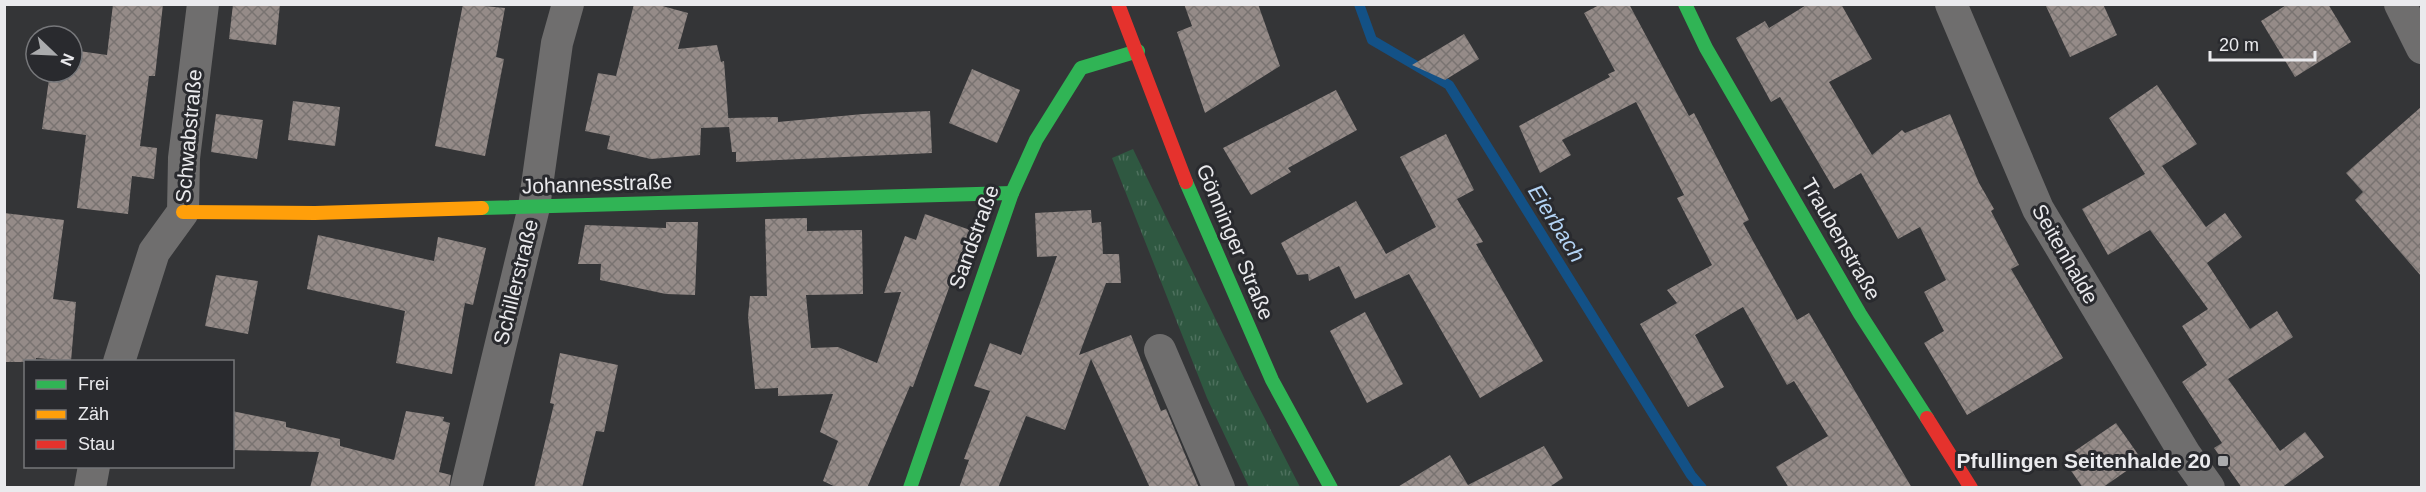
<svg xmlns="http://www.w3.org/2000/svg" width="2426" height="492" font-family="Arial,sans-serif">
	<defs>
		<pattern id="grass-tufts" width="24" height="20" patternUnits="userSpaceOnUse" patternTransform="scale(1.5)"><rect width="24" height="20" fill="#2f5841"/><path d="M3 7l-1-3M5 7V3M7 7l1-3M15 17l-1-3M17 17v-4M19 17l1-3" fill="none" stroke="#4d705d"/></pattern>
		<pattern id="building-cross-hatch" width="8" height="8" patternUnits="userSpaceOnUse" patternTransform="scale(1.5)"><rect width="8" height="8" fill="#958b88"/><path d="M0 0l8 8M0 8l8-8" fill="none" stroke="#797371"/></pattern>
	</defs>
	<rect width="100%" height="100%" fill="#343537"/>
	<polygon fill="url(#grass-tufts)" points="1133,149 1247,384 1300,487 1249,487 1207,398 1112,158"/>
	<g fill="none" stroke-linecap="round" stroke-linejoin="round">
		<polyline stroke="#135186" stroke-width="10" points="1359,4 1372,40 1449,85 1691,475 1702,488"/>
	</g>
	<g fill="url(#building-cross-hatch)">
		<polygon points="113,4 163,4 155,76 149,76 140,146 157,148 154,179 132,176 128,214 77,208 86,135 42,129 50,72 72,72 72,50 107,55"/>
		<polygon points="233,4 280,4 276,45 229,39"/>
		<polygon points="463,4 505,8 496,57 504,59 485,156 435,146"/>
		<polygon points="634,4 655,4 688,13 678,49 717,45 721,62 724,61 729,127 701,128 700,155 651,159 607,149 610,136 585,131 598,73 616,76"/>
		<polygon points="1184,4 1258,4 1280,66 1205,113 1177,32 1192,26"/>
		<polygon points="1601,4 1629,4 1689,116 1694,113 1749,220 1743,223 1797,320 1809,313 1912,488 1789,488 1776,467 1828,436 1794,381 1787,385 1743,307 1695,335 1724,387 1688,407 1640,324 1677,303 1667,290 1712,265 1677,198 1684,195 1636,102 1562,140 1571,155 1540,173 1519,126 1610,77 1608,74 1615,71 1584,13"/>
		<polygon points="1808,4 1841,4 1872,59 1829,82 1872,155 1902,130 1905,133 1950,114 1979,183 1994,209 1991,211 2019,265 2011,269 2063,358 1967,415 1924,343 1944,331 1924,292 1946,280 1920,227 1898,239 1861,173 1834,189 1780,97 1771,102 1736,38 1765,21 1769,28"/>
		<polygon points="2045,4 2103,4 2117,35 2070,57"/>
		<polygon points="2288,4 2328,4 2351,42 2295,77 2261,21"/>
		<polygon points="1464,34 1479,59 1445,80 1412,65"/>
		<polygon points="972,69 1020,90 997,143 949,123"/>
		<polygon points="2157,85 2197,144 2162,166 2206,227 2225,213 2242,237 2207,263 2250,329 2277,311 2293,337 2228,379 2280,451 2305,432 2324,457 2281,488 2242,488 2214,448 2222,443 2182,382 2207,365 2182,326 2208,309 2150,230 2108,255 2082,209 2145,174 2109,118"/>
		<polygon points="1336,90 1357,130 1288,168 1291,172 1251,195 1223,148"/>
		<polygon points="293,101 340,107 335,146 288,140"/>
		<polygon points="2421,107 2421,276 2355,200 2363,192 2346,173"/>
		<polygon points="930,111 932,153 736,162 736,152 732,152 728,118 778,117 778,122 863,114"/>
		<polygon points="216,114 263,120 257,159 211,152"/>
		<polygon points="1446,134 1474,190 1457,199 1483,242 1476,244 1543,361 1480,398 1409,274 1355,299 1339,266 1309,281 1308,274 1297,275 1281,243 1356,201 1386,254 1436,227 1400,157"/>
		<polygon points="1091,210 1092,223 1101,222 1103,254 1119,254 1121,283 1106,283 1079,355 1131,335 1161,411 1166,409 1199,488 1150,488 1091,359 1065,430 1026,416 998,488 959,488 969,460 964,459 990,391 974,386 990,343 1021,355 1057,256 1037,257 1035,213"/>
		<polygon points="4,213 64,220 53,299 76,302 71,361 36,358 36,362 4,362"/>
		<polygon points="925,214 970,230 913,387 910,386 867,488 838,488 823,481 838,441 820,432 833,394 778,396 778,388 755,389 748,317 750,296 767,296 765,219 807,218 807,231 862,230 863,294 806,295 811,348 838,347 877,363 901,292 884,293 905,236 916,240"/>
		<polygon points="666,222 698,222 695,295 666,294 600,280 601,264 578,264 585,225 666,228"/>
		<polygon points="318,235 434,261 438,237 486,248 473,305 465,303 452,374 396,363 405,311 307,289"/>
		<polygon points="216,275 258,281 248,334 205,326"/>
		<polygon points="1365,312 1403,384 1367,403 1330,331"/>
		<polygon points="560,353 618,365 604,432 596,431 582,488 534,488 554,404 550,403"/>
		<polygon points="232,411 286,422 286,427 340,439 340,446 394,460 406,411 444,417 443,421 450,423 439,472 451,475 449,488 310,488 319,452 232,450"/>
		<polygon points="2116,423 2142,460 2102,488 2083,488 2063,459"/>
		<polygon points="1544,446 1563,478 1548,488 1396,488 1450,455 1468,485"/>
	</g>
	<g fill="none" stroke-linecap="round" stroke-linejoin="round">
		<g stroke="#6f6e6e" stroke-width="32">
			<polyline points="1951,4 2038,209 2185,454 2209,488"/>
			<polyline points="2400,4 2422,48"/>
			<polyline points="1160,350 1219,488"/>
			<polyline points="119,362 154,252 183,212 184,158 203,4"/>
			<polyline points="90,488 94,466"/>
			<polyline points="466,488 534,207 557,43 568,4"/>
		</g>
		<g stroke="#30b455" stroke-width="14">
			<polyline points="1685,4 1706,48 1860,314 1927,418"/>
			<polyline points="1186,182 1272,380 1331,488"/>
			<polyline points="482,208 1012,193"/>
			<polyline points="910,488 1012,193 1036,140 1081,68 1138,51"/>
		</g>
		<polyline stroke="#ff9f0a" stroke-width="14" points="183,212 315,213 482,208"/>
		<g stroke="#e5322d" stroke-width="14">
			<polyline points="1118,4 1186,182"/>
			<polyline points="1927,418 1971,488"/>
		</g>
	</g>
	<rect fill="#aaabad" stroke="#292a2e" stroke-width="2" x="2217" y="455" width="12" height="12" rx="3"/>
	<g text-anchor="middle" stroke-width="6" stroke-linejoin="round" paint-order="stroke">
		<g font-size="21" fill="#eaeaed" stroke="#292a2e">
			<text transform="translate(189 136) rotate(-85)" y="7">Schwabstraße</text>
			<text transform="translate(597 184) rotate(-2)" y="7">Johannesstraße</text>
			<text transform="translate(974 237) rotate(-70)" y="7">Sandstraße</text>
			<text transform="translate(1841 239) rotate(60)" y="7">Traubenstraße</text>
			<text transform="translate(1235 242) rotate(67)" y="7">Gönninger Straße</text>
			<text transform="translate(2065 254) rotate(60)" y="7">Seitenhalde</text>
			<text transform="translate(516 282) rotate(-76)" y="7">Schillerstraße</text>
		</g>
		<g font-size="21" font-weight="bold" fill="#eaeaed" stroke="#292a2e" text-anchor="end">
			<text x="2211" y="468">Pfullingen Seitenhalde 20</text>
		</g>
		<g font-size="22" font-style="italic" fill="#b3d3f4" stroke="#292a2e">
			<text transform="translate(1557 223) rotate(58)" y="8">Eierbach</text>
		</g>
	</g>
	<rect width="2426" height="492" fill="none" stroke="#eaeaed" stroke-width="12"/>
	<rect x="24" y="360" width="210" height="108" fill="#292a2e" stroke="#76777a" stroke-width="1.5"/>
	<rect x="36" y="380" width="30" height="9" fill="#30b455" stroke="#76777a" stroke-width="1.5"/>
	<text x="78" y="390" font-size="18" fill="#eaeaed">Frei</text>
	<rect x="36" y="410" width="30" height="9" fill="#ff9f0a" stroke="#76777a" stroke-width="1.5"/>
	<text x="78" y="420" font-size="18" fill="#eaeaed">Zäh</text>
	<rect x="36" y="440" width="30" height="9" fill="#e5322d" stroke="#76777a" stroke-width="1.5"/>
	<text x="78" y="450" font-size="18" fill="#eaeaed">Stau</text>
	<g transform="translate(54 54) rotate(113)"><circle r="28" fill="#292a2e" stroke="#76777a" stroke-width="1.5"/>
	<path d="M0-4.5L10 22L0 15L-10 22Z" fill="#aaabad"/>
	<text y="-9" font-size="16" font-weight="bold" text-anchor="middle" fill="#eaeaed">N</text>
	</g>
	<path d="M2210 51v9h105v-9" fill="none" stroke="#eaeaed" stroke-width="3"/>
	<text x="2219" y="51" font-size="18" fill="#eaeaed" stroke="#292a2e" stroke-width="4.5" paint-order="stroke">20 m</text>
</svg>
